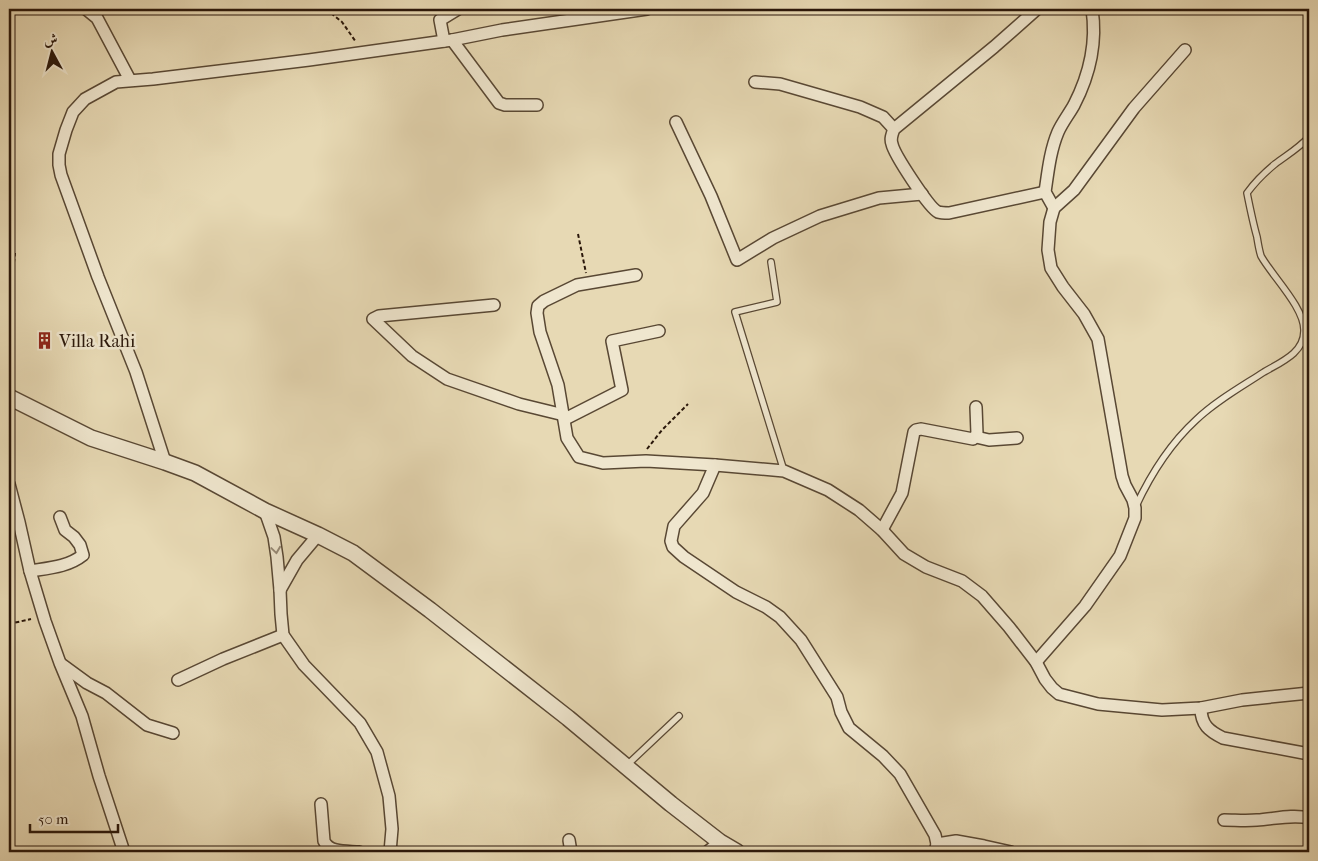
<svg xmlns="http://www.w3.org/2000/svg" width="1318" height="861" font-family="'IM FELL French Canon',Amiri,serif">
	<rect width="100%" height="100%" fill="#e7d9b4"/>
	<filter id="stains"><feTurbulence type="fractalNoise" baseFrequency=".004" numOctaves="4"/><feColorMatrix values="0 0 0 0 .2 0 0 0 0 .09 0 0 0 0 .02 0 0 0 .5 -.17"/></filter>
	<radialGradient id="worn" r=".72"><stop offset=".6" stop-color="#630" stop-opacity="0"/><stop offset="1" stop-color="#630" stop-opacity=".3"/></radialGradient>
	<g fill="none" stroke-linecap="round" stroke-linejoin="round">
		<defs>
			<g id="service">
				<polyline points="771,262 777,302 735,312 784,471"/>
				<path d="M 1136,506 C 1150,476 1171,443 1196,420 C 1216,401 1241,387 1264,372 C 1281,362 1304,353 1304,331 C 1305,308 1272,276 1261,256 C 1259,250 1258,243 1257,237 C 1253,223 1250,208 1247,193 C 1255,182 1264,173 1275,164 C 1287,155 1299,148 1309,137"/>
				<polyline points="626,766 679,716"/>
			</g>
			<g id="minor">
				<polyline points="86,9 97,18 130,80"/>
				<path d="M 1037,9 L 994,47 L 894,129 C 892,134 890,139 892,144 C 894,154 929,208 938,212 C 941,213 946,213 949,213 L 1045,192"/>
				<polyline points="452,40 499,103 505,105 537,105"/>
				<polyline points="444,41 440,20 458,9"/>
				<polyline points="755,82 780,84 860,107 883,117 894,129"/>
				<polyline points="676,122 711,196 737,260 773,238 820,216 879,198 922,194"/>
				<path d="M 1054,208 L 1045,192 C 1048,172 1050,151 1058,132 C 1062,123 1069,114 1074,105 C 1089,76 1097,42 1092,9"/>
				<polyline points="636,275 577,285 544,301 538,306 537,313 540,332 558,385 567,438 579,457 603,463 646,461 715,465 784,471 828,490 859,510 882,530 904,554 926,567 962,581 982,596 1009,627 1036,662 1045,679 1052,688 1059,694 1098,704 1162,710 1201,708 1242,700 1309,693"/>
				<polyline points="494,305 379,316 373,319 412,356 447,379 519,404 564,415"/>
				<polyline points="565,419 622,390 612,341 659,331"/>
				<polyline points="976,437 989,440 1017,438"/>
				<polyline points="165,462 136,372 98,277 61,175 59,165 59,154 66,130 73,112 85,99 116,82 153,79 309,60 452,40 502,30 647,9"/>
				<polyline points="715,465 703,493 674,526 671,541 673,547 684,557 736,592 766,607 780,617 801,640 837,697 841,712 849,728 883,756 900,774 935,835 937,844 935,852"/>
				<polyline points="9,484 19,522 30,571 45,621 60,663 82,716 99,776 124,852"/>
				<polyline points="265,511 274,537 277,557 280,590 281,614 283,635 304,665 360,723 377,752 389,796 392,829 390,852"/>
				<polyline points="882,530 902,493 914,432 916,430 921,429 973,439 977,434 976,407"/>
				<path d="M 30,571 C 49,568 68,567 83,555 L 80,545 L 74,537 L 65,530 L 60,517"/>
				<polyline points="280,590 297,560 318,535"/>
				<polyline points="1036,662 1085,606 1120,556 1135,518 1135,508 1133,500 1125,485 1122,476 1098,339 1084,314 1063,287 1051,268 1048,250 1050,222 1054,208 1074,190 1134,108 1185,50"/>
				<polyline points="61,664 87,683 106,693 147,725 173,733"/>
				<polyline points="178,680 223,659 283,635"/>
				<path d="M 1201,708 C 1201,725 1209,731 1223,738 L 1309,754"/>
				<path d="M 321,804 L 324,841 C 329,853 347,851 359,852"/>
				<path d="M 1224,820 C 1235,820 1246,821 1257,820 C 1274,819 1292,814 1309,818"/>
				<polyline points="569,840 571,852"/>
				<polyline points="937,844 956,841 984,846 1011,852"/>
				<polyline points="707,852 720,842"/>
			</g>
			<polyline id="tertiary" points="9,397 91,438 165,462 195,473 265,511 318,535 353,553 430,610 568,718 671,804 720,842 737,852"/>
		</defs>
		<use href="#service" stroke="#594834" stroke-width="8"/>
		<use href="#minor" stroke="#594834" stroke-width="14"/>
		<use href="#tertiary" stroke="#594834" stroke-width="18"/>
		<g stroke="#2a170a" stroke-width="2" stroke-dasharray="4 2.5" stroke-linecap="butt">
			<polyline points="326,9 342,22 356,42"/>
			<polyline points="578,234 586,273"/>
			<polyline points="9,308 15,253"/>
			<polyline points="647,449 662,430 688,404"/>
			<polyline points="9,624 31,619"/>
		</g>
		<use href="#service" stroke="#efe6ce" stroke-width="5.5"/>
		<use href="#minor" stroke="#efe6ce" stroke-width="11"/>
		<use href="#tertiary" stroke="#efe6ce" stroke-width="15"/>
	</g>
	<defs><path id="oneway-chevron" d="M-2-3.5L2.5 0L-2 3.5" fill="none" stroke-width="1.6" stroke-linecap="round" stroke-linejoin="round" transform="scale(1.25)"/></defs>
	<use stroke="#968976" href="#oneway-chevron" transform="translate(276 550) rotate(82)"/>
	<defs>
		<symbol id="building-bare" viewBox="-9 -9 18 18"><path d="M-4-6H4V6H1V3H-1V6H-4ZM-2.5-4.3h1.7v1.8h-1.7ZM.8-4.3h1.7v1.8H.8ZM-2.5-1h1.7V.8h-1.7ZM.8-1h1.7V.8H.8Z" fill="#8f2418" stroke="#efe6ce" stroke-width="2.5" paint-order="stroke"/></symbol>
	</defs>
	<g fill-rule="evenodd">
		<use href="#building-bare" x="32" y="328" width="25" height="25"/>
	</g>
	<g text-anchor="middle" stroke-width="5" stroke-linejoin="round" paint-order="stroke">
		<g font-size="18" fill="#2a170a" stroke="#efe6ce" text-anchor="start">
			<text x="59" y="347">Villa Rahi</text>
		</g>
	</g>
	<rect width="1318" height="861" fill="none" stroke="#e7d9b4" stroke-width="30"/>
	<rect x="10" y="10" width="1298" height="841" fill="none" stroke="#2a170a" stroke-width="2.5"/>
	<rect x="15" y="15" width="1288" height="831" fill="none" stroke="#2a170a"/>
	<g transform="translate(52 52) rotate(353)" stroke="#efe6ce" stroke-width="4" paint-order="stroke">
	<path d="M0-4L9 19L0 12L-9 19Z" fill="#2a170a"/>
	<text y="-8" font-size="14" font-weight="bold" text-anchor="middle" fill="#2a170a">ش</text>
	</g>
	<path d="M30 824v8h88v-8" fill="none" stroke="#2a170a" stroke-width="2.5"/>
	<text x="38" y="824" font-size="15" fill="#2a170a" stroke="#efe6ce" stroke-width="4" paint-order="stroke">50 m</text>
	<rect width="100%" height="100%" filter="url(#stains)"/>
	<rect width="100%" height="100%" fill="url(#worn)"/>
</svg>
